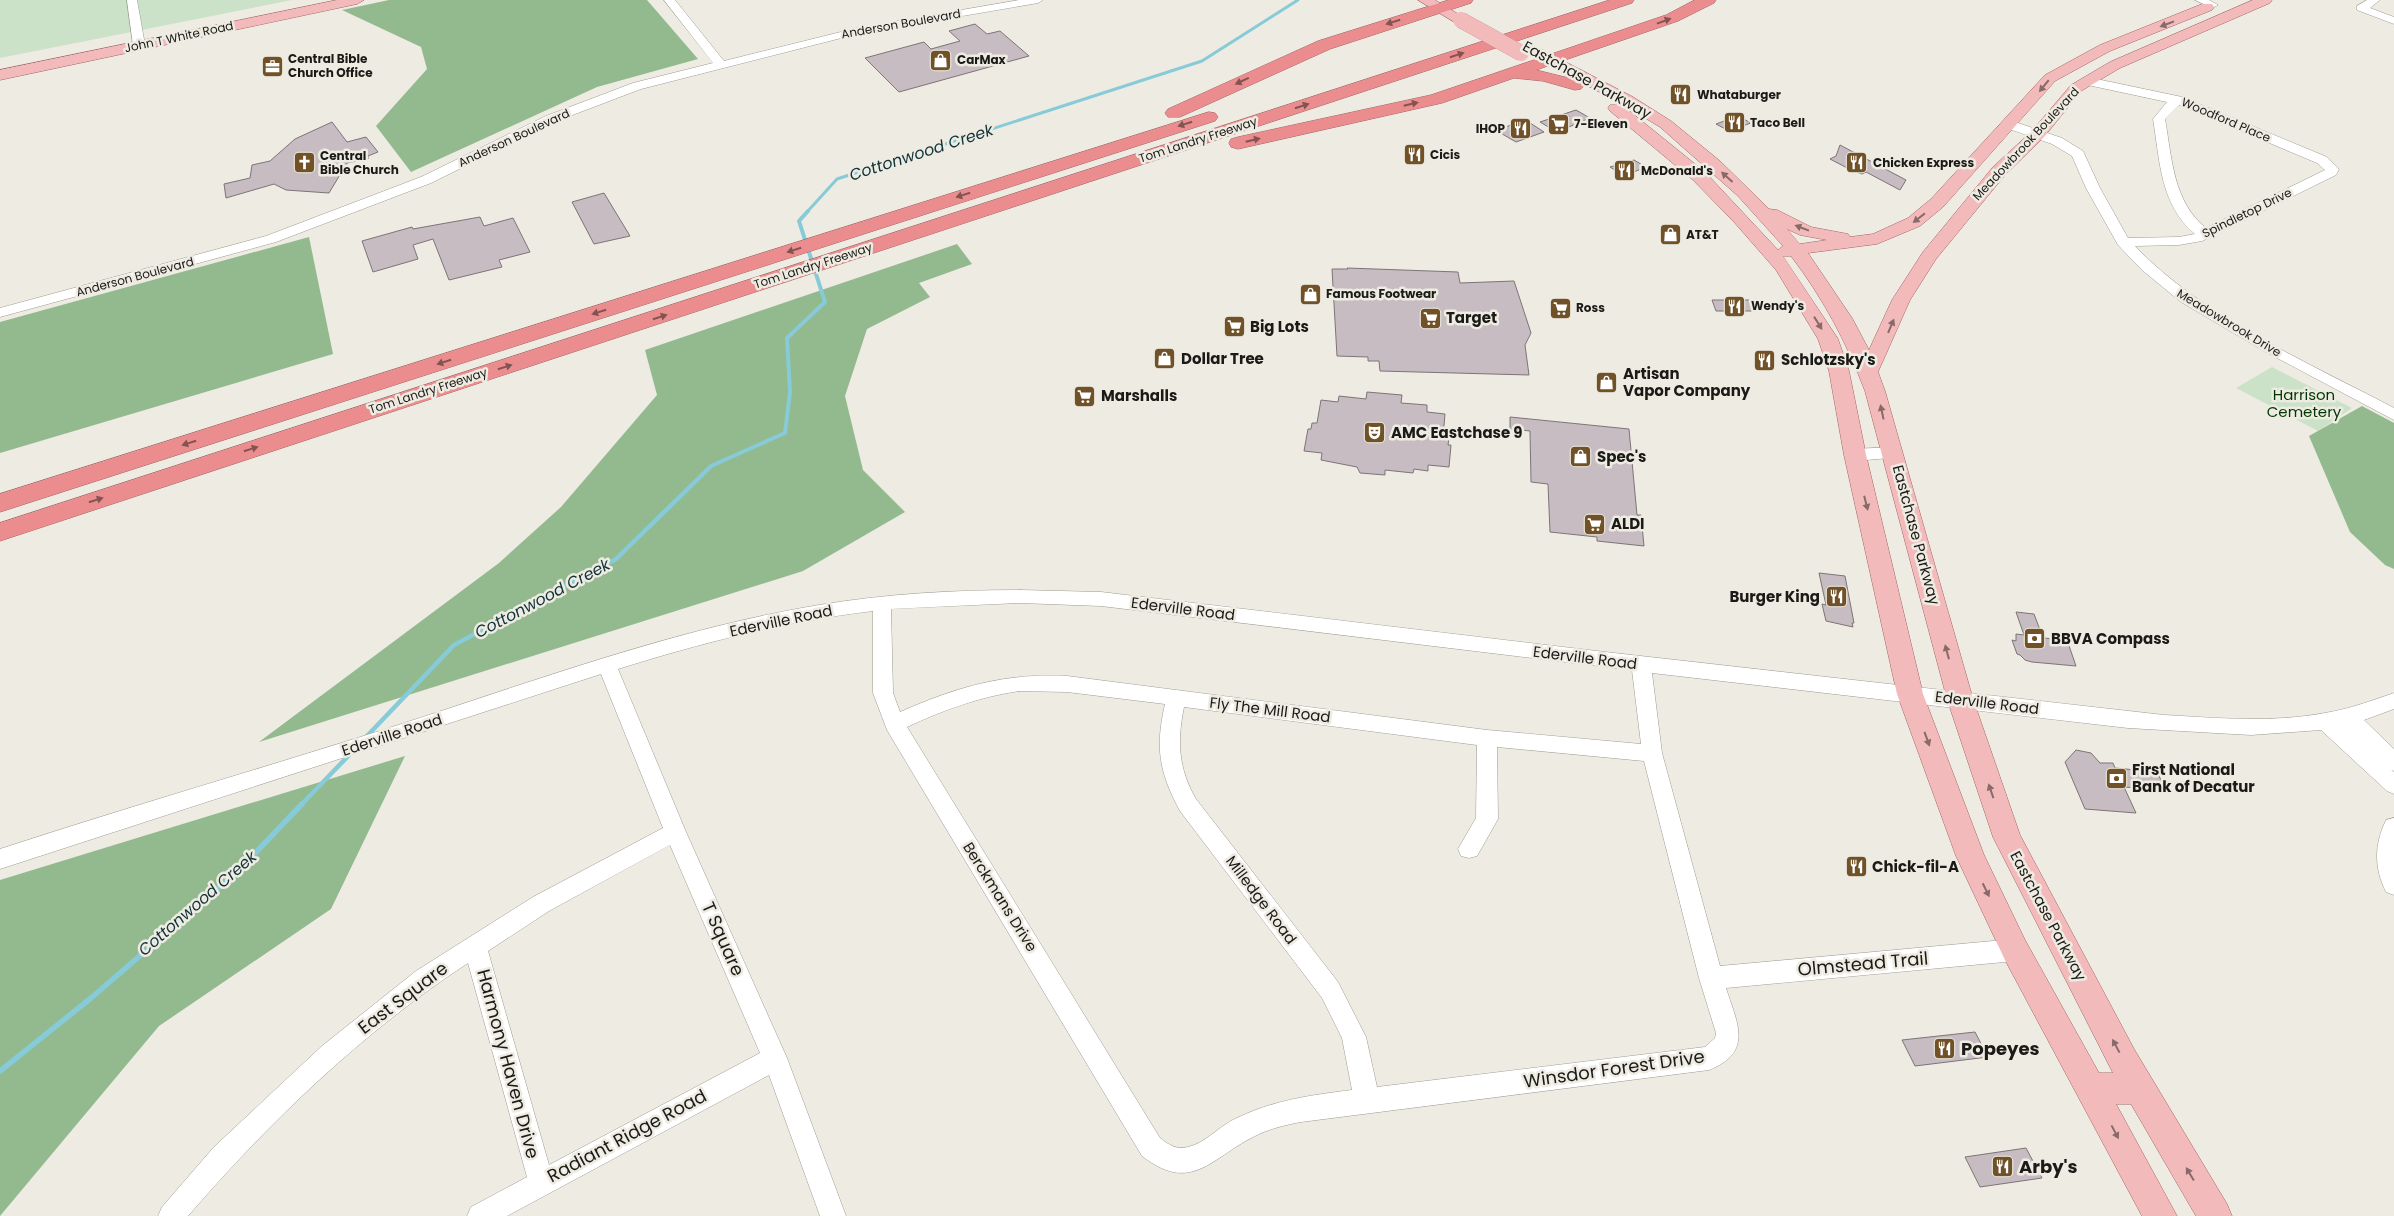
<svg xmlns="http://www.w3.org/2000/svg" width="2394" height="1216" font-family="Poppins,sans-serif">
	<rect width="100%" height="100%" fill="#eeebe2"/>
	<g fill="#cbe2c9">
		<polygon points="0,0 292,0 0,58"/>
		<polygon points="2272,367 2352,408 2318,431 2236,388"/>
	</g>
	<g fill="#93b98f">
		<polygon points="389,0 647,0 698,59 597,87 411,172 376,126 427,69 421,47 342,10"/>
		<polygon points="309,237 333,354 0,453 0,322"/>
		<polygon points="957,244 972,264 919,283 930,297 867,329 845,396 863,470 905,512 803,571 259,742 499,563 561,507 657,395 645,350"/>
		<polygon points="2362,406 2394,423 2394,569 2385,565 2350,532 2309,436"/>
		<polygon points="405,756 331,909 159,1026 0,1216 0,880"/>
	</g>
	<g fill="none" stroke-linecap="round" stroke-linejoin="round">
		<polyline stroke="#86cbd7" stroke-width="3" points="807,212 837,179 1202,61 1298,0"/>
		<polyline stroke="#86cbd7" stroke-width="4" points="701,476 711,466 785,433 790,392 787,338 825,302 799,221 808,211"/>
		<g stroke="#86cbd7" stroke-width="4.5">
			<polyline points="366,737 454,645 616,559 702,475"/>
			<polyline points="301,805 352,752"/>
		</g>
		<polyline stroke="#86cbd7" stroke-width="5.5" points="0,1071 91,998 237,872 302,804"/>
	</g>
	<g fill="#c6bcc1" stroke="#7d7478">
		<polygon points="975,24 987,34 1000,31 1029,56 899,92 865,58 924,42 931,49 960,41 949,31"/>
		<polygon points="1576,110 1590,118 1557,132 1540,122"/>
		<polygon points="1738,116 1751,123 1729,131 1716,124"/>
		<polygon points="1524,119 1544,132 1516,142 1497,131"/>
		<polygon points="332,122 347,142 366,137 378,152 368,156 368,159 347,163 329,193 286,190 274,184 226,198 224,184 250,178 252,165 270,161 295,139"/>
		<polygon points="1840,145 1906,180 1900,190 1866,172 1862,174 1851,170 1830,159 1836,156"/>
		<polygon points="1634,160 1646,167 1624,176 1610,167"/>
		<polygon points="604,193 630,236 594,244 572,202"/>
		<polygon points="480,217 484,226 513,218 530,252 499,260 502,267 449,280 433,239 413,245 418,259 373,272 362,241 412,227 413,229"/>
		<polygon points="1347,268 1458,272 1460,283 1514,281 1531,333 1525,345 1529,375 1380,371 1379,361 1368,361 1368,357 1337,356 1332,269 1348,269"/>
		<polygon points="1712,300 1753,300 1758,311 1716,311"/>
		<polygon points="1367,392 1402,395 1401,403 1427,405 1427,412 1445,414 1443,437 1449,438 1448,445 1451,445 1449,467 1428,465 1428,471 1414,469 1413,473 1385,470 1385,475 1360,473 1357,467 1321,460 1322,453 1304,451 1308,429 1311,429 1312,423 1317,423 1321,400 1338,402 1339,396 1366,399"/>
		<polygon points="1510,417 1629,429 1637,515 1641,515 1644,546 1597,541 1597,537 1550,532 1548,484 1531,482 1530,431 1510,429"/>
		<polygon points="1819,573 1845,576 1854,623 1852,623 1853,627 1826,621 1822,604 1826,605"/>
		<polygon points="2016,612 2034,614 2043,638 2067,640 2076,666 2032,662 2025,660 2020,655 2017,654 2012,640 2016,641 2016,634 2024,635"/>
		<polygon points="2076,750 2091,753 2100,763 2113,763 2115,768 2157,772 2166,790 2124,787 2136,813 2085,809 2065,762"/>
		<polygon points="1975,1032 1988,1057 1915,1066 1902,1040"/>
		<polygon points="2026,1148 2042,1178 1980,1187 1965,1157"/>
	</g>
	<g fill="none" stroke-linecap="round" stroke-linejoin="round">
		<defs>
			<g id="minor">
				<polygon points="127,0 137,0 145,45 143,47 135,47 133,45"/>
				<polygon points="664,0 675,0 724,61 857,28 1019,0 1043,0 1038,3 857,34 641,89 554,122 431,183 276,242 0,317 0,308 266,236 421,177 546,116 633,83 713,63"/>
				<polygon points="2195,0 2209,0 2218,5 2212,8"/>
				<polygon points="2367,0 2380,0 2370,8 2394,17 2394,24 2357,10 2357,6"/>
				<path d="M 2087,77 L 2182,97 L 2327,157 L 2339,169 L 2336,175 L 2202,241 L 2179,245 L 2135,246 C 2201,316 2309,363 2394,408 L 2394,420 L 2264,351 L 2181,302 L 2142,270 L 2118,245 L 2086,188 L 2072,156 L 2052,144 L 2004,127 L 2002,124 L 2008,120 L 2012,121 L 2062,138 L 2083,151 L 2100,188 L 2128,238 L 2179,237 L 2195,234 C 2160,205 2160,161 2153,119 L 2167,102 L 2083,84 L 2081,81 ZM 2179,105 L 2317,163 L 2325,170 L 2206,228 C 2173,202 2172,158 2165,119 Z"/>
				<polygon points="1894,447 1900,449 1902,453 1900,457 1855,461 1849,459 1847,455 1849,451 1855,449"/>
				<path d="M 1020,590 L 1101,592 L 1605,652 L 2164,715 C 2217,718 2272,723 2325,713 C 2349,709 2371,701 2394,693 L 2394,709 L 2364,720 L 2394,749 L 2394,771 L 2391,770 L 2394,772 L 2394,794 L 2387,791 L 2321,730 L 2251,735 L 2128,728 L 1652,673 L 1662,753 L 1720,966 L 2015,939 L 2023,942 L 2027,950 L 2023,958 L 2015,961 L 1726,988 C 1737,1023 1754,1052 1709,1070 L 1301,1122 C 1285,1125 1268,1129 1253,1137 C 1210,1159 1191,1194 1142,1156 L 887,730 L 873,693 L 873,611 C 786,621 701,643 618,669 L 686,832 L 787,1058 L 846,1216 L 820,1216 L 769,1075 L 507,1216 L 467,1216 L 471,1207 L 527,1177 L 468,963 C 364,1031 269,1122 188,1216 L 158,1216 L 162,1207 L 214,1147 L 322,1046 L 416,971 L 533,897 L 663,828 L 601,674 L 0,869 L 0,849 C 131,806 264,768 395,726 C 535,681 674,629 819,605 C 886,594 952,590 1020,590 ZM 1020,603 L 1101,606 L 1632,670 L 1641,744 L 1487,730 L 1067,676 C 1004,673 957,687 900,712 L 893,693 L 891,609 ZM 1019,691 L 1067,692 L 1165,704 C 1155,748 1159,772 1180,811 L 1322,998 L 1342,1038 L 1352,1090 C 1312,1095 1274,1100 1237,1118 C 1220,1125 1206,1143 1188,1147 C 1176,1150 1169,1145 1160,1138 L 907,727 C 943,710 979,697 1019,691 ZM 1184,707 L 1477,745 L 1476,818 L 1458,849 L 1461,856 L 1469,858 L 1477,856 L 1498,819 L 1497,747 L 1644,761 L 1699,978 L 1716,1033 L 1715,1038 L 1705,1047 L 1377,1087 L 1366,1037 L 1338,982 L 1196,799 C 1178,768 1177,741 1184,707 ZM 670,845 L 760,1053 L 549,1165 L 488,951 L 549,911 Z"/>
				<path d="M 2394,818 L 2394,895 L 2386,892 C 2374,868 2374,845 2386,820 Z"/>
			</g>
			<g id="major">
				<polygon points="337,0 364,0 357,4 0,80 0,70"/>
				<polygon points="1418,0 1435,0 1468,20 1466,23 1456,23"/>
				<path d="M 2253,0 L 2272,0 L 2270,3 L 2120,68 L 2081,91 L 2044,137 L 2005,175 L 1936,259 L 1910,300 L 1878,372 L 1885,391 L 1973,699 L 2020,835 L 2134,1049 L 2227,1204 L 2232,1216 L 2196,1216 L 2131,1104 L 2116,1104 L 2177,1216 L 2142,1216 L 2005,960 L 1956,856 L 1897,694 L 1844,455 L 1829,371 L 1818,339 L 1776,270 L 1734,222 L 1693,180 L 1610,111 L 1608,108 L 1610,105 L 1622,105 L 1705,172 L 1778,250 L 1783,246 L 1738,196 L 1660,127 L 1622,104 L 1542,62 L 1525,50 L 1532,46 L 1537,47 L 1633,97 L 1671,121 L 1720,161 L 1769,209 L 1777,210 L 1811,227 L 1848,234 L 1850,237 L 1873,234 L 1908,218 L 1931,199 L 2045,75 L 2100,45 L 2202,4 L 2212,4 L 2214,7 L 2212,10 L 2110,51 L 2055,81 L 1943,207 L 1920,226 L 1877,244 L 1808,253 L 1852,318 L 1869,350 L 1892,300 L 1923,252 L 1993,167 L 2032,131 L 2071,85 L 2110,62 ZM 1787,229 L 1800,235 L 1827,240 L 1800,244 ZM 1783,256 L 1791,256 C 1823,298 1846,341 1865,391 L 1947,699 L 1993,837 L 2113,1073 L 2099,1073 L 2025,940 L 1984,855 L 1923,694 L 1866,455 L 1849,371 L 1838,339 Z"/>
			</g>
			<g id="highway">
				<polygon points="1449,0 1473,0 1471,3 1330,49 1180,117 1168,117 1165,113 1168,109 1318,41"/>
				<polygon points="1610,0 1634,0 1632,3 0,541 0,523"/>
				<polygon points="1695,0 1716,0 1714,3 1678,21 1536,70 1581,81 1584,85 1581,89 1575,90 1543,81 1514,78 1442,103 1238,149 1231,147 1229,143 1231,139 1238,137 1431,95 1666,15"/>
				<polygon points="1209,112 1215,113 1218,117 1215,121 0,512 0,494"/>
			</g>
		</defs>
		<use href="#minor" stroke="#9d9b92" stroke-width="1"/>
		<use href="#major" stroke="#a26464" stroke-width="1"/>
		<use href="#highway" stroke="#a26464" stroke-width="1"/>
		<use href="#minor" fill="#fff" fill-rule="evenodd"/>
		<use href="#major" fill="#f3babb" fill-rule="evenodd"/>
		<use href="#highway" fill="#eb8c8e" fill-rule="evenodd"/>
		<defs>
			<polyline id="major-bridge" points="1461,20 1521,53"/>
		</defs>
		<use href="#major-bridge" stroke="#a26464" stroke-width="16" stroke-linecap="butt"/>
		<use href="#major-bridge" stroke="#f3babb" stroke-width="16"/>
	</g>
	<defs><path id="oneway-solid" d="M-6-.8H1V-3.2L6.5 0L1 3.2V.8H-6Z" transform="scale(1.25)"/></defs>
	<g fill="#835352">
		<use href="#oneway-solid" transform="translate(1664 21) rotate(-20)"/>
		<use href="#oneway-solid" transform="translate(1393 22) rotate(163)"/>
		<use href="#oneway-solid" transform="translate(1457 55) rotate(-18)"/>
		<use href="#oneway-solid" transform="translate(1242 81) rotate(155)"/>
		<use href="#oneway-solid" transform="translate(1411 104) rotate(-13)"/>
		<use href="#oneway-solid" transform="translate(1302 106) rotate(-18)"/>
		<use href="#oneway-solid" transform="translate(1185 124) rotate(162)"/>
		<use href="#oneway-solid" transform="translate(1253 140) rotate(-13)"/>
		<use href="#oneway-solid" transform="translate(963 195) rotate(162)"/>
		<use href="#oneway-solid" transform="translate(794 250) rotate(162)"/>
		<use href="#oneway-solid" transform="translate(599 312) rotate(162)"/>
		<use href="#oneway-solid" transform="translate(660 317) rotate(-18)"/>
		<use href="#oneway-solid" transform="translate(444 362) rotate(162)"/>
		<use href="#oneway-solid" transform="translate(505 367) rotate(-18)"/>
		<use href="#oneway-solid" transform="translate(189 443) rotate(162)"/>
		<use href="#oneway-solid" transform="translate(251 449) rotate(-18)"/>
		<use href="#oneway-solid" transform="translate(96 500) rotate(-18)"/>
	</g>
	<g fill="#876a69">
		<use href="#oneway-solid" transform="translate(2167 24) rotate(159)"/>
		<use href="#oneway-solid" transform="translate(2044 86) rotate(129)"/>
		<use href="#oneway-solid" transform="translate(1727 177) rotate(-138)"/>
		<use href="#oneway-solid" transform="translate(1919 218) rotate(142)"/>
		<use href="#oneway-solid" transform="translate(1802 228) rotate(-159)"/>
		<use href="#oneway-solid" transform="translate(1818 323) rotate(58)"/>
		<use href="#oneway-solid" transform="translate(1891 326) rotate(-67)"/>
		<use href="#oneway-solid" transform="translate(1882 412) rotate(-102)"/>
		<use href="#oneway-solid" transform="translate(1866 503) rotate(76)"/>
		<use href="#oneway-solid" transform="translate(1947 652) rotate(-105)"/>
		<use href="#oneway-solid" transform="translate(1927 739) rotate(70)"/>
		<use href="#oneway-solid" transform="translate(1991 791) rotate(-109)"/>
		<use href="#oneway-solid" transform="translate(1986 890) rotate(64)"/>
		<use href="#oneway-solid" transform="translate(2116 1046) rotate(-118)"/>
		<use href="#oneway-solid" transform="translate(2115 1132) rotate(62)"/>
		<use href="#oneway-solid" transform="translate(2190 1174) rotate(-121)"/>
	</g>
	<defs>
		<symbol id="shop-square" viewBox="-11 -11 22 22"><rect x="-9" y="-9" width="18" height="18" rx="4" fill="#715127" stroke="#eeebe2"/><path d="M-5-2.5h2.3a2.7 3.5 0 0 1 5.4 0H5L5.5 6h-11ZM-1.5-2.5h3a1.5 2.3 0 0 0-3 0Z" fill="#fff"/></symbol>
		<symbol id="office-square" viewBox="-11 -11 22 22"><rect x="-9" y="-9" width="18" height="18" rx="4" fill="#715127" stroke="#eeebe2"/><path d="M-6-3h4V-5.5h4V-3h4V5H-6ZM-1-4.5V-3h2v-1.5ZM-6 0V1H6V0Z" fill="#fff"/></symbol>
		<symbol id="restaurant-square" viewBox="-11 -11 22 22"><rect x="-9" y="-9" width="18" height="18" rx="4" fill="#715127" stroke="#eeebe2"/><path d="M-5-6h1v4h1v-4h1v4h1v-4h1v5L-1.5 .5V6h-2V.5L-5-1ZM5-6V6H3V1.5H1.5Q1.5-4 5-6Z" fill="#fff"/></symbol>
		<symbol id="supermarket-square" viewBox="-11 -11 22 22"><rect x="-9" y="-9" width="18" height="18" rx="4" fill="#715127" stroke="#eeebe2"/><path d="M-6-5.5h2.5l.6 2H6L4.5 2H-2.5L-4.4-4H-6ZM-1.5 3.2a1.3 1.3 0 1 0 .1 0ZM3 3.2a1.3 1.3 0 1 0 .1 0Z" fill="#fff"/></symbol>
		<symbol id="church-square" viewBox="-11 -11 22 22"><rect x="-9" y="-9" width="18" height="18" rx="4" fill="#715127" stroke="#eeebe2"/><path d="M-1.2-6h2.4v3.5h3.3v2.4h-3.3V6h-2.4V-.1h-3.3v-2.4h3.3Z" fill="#fff"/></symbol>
		<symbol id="theatre-square" viewBox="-11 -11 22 22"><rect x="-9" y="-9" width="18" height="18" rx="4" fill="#715127" stroke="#eeebe2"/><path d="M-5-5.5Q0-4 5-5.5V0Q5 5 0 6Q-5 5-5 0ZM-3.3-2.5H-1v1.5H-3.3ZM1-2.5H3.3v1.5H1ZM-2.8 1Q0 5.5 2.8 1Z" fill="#fff"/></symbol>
		<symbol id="bank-square" viewBox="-11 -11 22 22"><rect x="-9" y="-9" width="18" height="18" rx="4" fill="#715127" stroke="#eeebe2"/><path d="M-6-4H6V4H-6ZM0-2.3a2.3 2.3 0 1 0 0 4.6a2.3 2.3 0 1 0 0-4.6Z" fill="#fff"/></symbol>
	</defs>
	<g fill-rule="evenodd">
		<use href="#shop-square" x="928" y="48" width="25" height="25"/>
		<use href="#office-square" x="260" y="54" width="25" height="25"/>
		<use href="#restaurant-square" x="1668" y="82" width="25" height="25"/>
		<use href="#restaurant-square" x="1722" y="110" width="25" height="25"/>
		<use href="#supermarket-square" x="1546" y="112" width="25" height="25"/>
		<use href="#restaurant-square" x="1508" y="116" width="25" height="25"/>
		<use href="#restaurant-square" x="1402" y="142" width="25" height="25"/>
		<use href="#church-square" x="292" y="150" width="25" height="25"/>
		<use href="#restaurant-square" x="1844" y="150" width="25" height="25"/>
		<use href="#restaurant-square" x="1612" y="158" width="25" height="25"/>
		<use href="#shop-square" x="1658" y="222" width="25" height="25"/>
		<use href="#shop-square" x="1298" y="282" width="25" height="25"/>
		<use href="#restaurant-square" x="1722" y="294" width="25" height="25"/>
		<use href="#supermarket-square" x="1548" y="296" width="25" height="25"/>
		<use href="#supermarket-square" x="1418" y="306" width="25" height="25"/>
		<use href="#supermarket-square" x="1222" y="314" width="25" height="25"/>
		<use href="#shop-square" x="1152" y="346" width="25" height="25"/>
		<use href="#restaurant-square" x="1752" y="348" width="25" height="25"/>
		<use href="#shop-square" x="1594" y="370" width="25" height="25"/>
		<use href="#supermarket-square" x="1072" y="384" width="25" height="25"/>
		<use href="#theatre-square" x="1362" y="420" width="25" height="25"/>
		<use href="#shop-square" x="1568" y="444" width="25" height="25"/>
		<use href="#supermarket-square" x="1582" y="512" width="25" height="25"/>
		<use href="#restaurant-square" x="1824" y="584" width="25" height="25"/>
		<use href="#bank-square" x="2022" y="626" width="25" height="25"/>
		<use href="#bank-square" x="2104" y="766" width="25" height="25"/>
		<use href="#restaurant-square" x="1844" y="854" width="25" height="25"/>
		<use href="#restaurant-square" x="1932" y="1036" width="25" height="25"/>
		<use href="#restaurant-square" x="1990" y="1154" width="25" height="25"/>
	</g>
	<g text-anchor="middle" stroke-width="5" stroke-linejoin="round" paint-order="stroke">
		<g font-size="12" fill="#1b1a17" stroke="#eeebe2">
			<text transform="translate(901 24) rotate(-10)" y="4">Anderson Boulevard</text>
			<text transform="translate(179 37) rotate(-12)" y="4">John T White Road</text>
			<text transform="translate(2226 120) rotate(23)" y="4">Woodford Place</text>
			<text transform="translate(514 138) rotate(-25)" y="4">Anderson Boulevard</text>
			<text transform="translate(1198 140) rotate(-18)" y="4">Tom Landry Freeway</text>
			<text transform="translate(2026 144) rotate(-47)" y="4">Meadowbrook Boulevard</text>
			<text transform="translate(2247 213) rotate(-26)" y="4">Spindletop Drive</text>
			<text transform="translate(813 266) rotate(-18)" y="4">Tom Landry Freeway</text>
			<text transform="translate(135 277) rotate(-15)" y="4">Anderson Boulevard</text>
			<text transform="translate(2229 323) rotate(31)" y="4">Meadowbrook Drive</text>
			<text transform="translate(428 391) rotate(-18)" y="4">Tom Landry Freeway</text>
		</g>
		<g font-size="12" font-weight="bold" fill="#1b1a17" stroke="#eeebe2" text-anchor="start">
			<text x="288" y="63">Central Bible<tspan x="288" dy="14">Church Office</tspan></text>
			<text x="957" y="64">CarMax</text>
			<text x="1697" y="99">Whataburger</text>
			<text x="1750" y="127">Taco Bell</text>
			<text x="1574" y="128">7-Eleven</text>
			<text x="1505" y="133" text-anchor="end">IHOP</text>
			<text x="1430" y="159">Cicis</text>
			<text x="320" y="160">Central<tspan x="320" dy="14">Bible Church</tspan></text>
			<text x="1873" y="167">Chicken Express</text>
			<text x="1641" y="175">McDonald's</text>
			<text x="1686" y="239">AT&amp;T</text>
			<text x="1326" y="298">Famous Footwear</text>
			<text x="1751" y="310">Wendy's</text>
			<text x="1576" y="312">Ross</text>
		</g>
		<g font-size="15" fill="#1b1a17" stroke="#eeebe2">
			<text transform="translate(1587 80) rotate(29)" y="5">Eastchase Parkway</text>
			<text transform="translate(1916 535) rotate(75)" y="5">Eastchase Parkway</text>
			<text transform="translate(1183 609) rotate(7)" y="5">Ederville Road</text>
			<text transform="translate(781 621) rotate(-12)" y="5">Ederville Road</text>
			<text transform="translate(1585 658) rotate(7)" y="5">Ederville Road</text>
			<text transform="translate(1987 703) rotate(7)" y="5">Ederville Road</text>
			<text transform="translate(1270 710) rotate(7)" y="5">Fly The Mill Road</text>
			<text transform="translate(392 735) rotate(-18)" y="5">Ederville Road</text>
			<text transform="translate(1000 897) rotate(58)" y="5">Berckmans Drive</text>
			<text transform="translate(1261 900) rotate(53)" y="5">Milledge Road</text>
			<text transform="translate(2048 916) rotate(62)" y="5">Eastchase Parkway</text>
		</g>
		<g font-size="15" font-weight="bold" fill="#1b1a17" stroke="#eeebe2" text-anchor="start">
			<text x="1446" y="323">Target</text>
			<text x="1250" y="332">Big Lots</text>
			<text x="1181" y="364">Dollar Tree</text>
			<text x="1781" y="365">Schlotzsky's</text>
			<text x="1623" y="379">Artisan<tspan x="1623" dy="17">Vapor Company</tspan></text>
			<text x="1101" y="401">Marshalls</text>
			<text x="1391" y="438">AMC Eastchase 9</text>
			<text x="1597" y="462">Spec's</text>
			<text x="1611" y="529">ALDI</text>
			<text x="1820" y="602" text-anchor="end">Burger King</text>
			<text x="2051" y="644">BBVA Compass</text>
			<text x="2132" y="775">First National<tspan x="2132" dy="17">Bank of Decatur</tspan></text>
			<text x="1872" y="872">Chick-fil-A</text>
		</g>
		<g font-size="15" fill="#003700" stroke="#eeebe2">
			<text x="2304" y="400">Harrison<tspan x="2304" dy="17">Cemetery</tspan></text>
		</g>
		<g font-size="16" font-style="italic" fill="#103338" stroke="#eeebe2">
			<text transform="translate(921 152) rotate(-18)" y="6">Cottonwood Creek</text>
			<text transform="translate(542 598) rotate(-28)" y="6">Cottonwood Creek</text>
			<text transform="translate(197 903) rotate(-41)" y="6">Cottonwood Creek</text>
		</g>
		<g font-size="18" fill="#1b1a17" stroke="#eeebe2">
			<text transform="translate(723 939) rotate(66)" y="6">T Square</text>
			<text transform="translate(1863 964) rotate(-5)" y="6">Olmstead Trail</text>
			<text transform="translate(403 998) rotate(-37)" y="6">East Square</text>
			<text transform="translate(508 1064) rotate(75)" y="6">Harmony Haven Drive</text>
			<text transform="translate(1614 1069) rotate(-8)" y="6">Winsdor Forest Drive</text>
			<text transform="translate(627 1136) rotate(-28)" y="6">Radiant Ridge Road</text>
		</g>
		<g font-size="18" font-weight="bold" fill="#1b1a17" stroke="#eeebe2" text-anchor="start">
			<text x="1961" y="1055">Popeyes</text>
			<text x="2019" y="1173">Arby's</text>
		</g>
	</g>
</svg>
